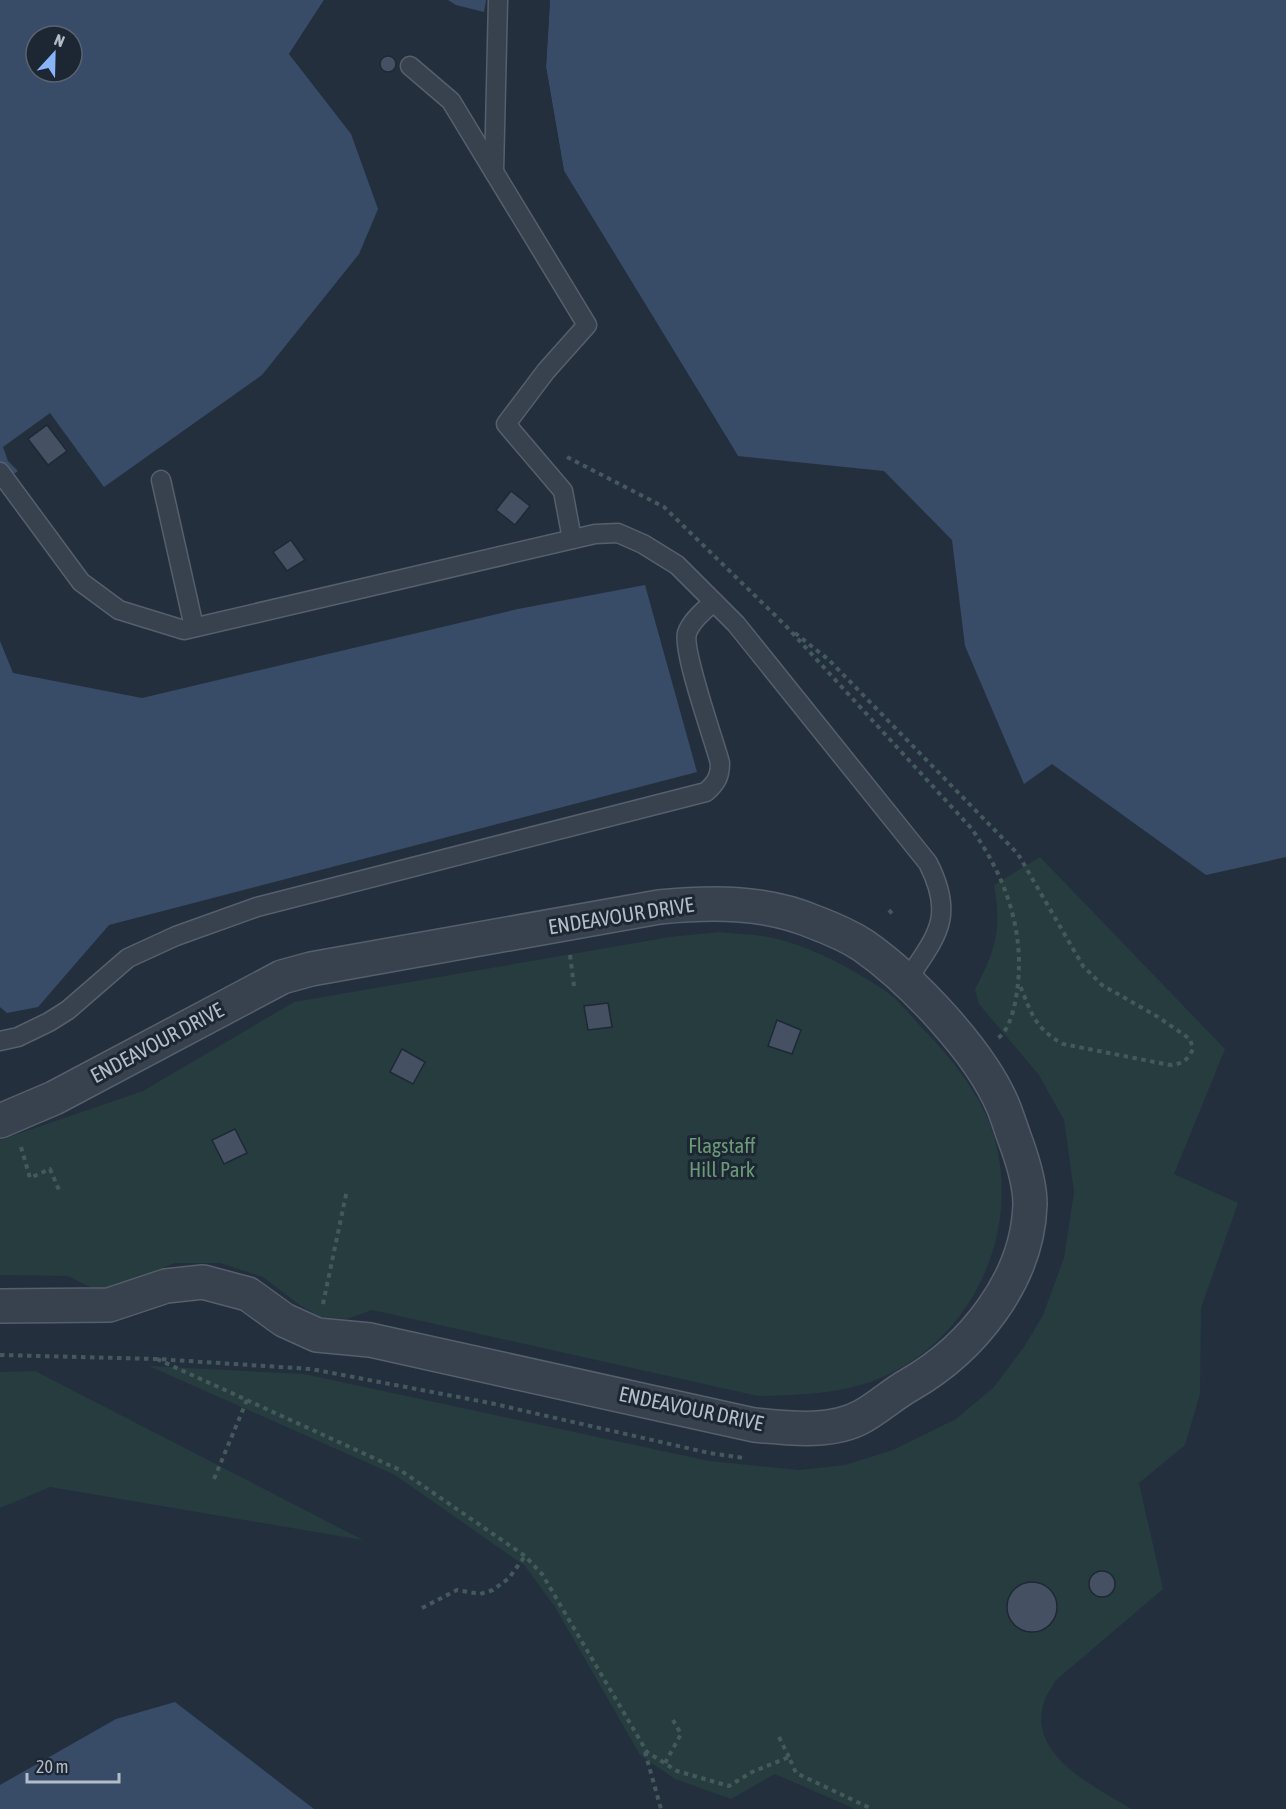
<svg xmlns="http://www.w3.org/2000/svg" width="1286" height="1809" font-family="'Asap Condensed',sans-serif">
	<rect width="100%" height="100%" fill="#242f3e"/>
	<g fill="#263c3f">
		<path d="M 1040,857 L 1225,1049 L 1174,1174 L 1238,1203 L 1201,1308 L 1200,1394 L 1185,1445 L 1139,1483 L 1163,1589 L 1055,1681 C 1052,1688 1046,1695 1044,1702 C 1027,1756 1095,1786 1131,1809 L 855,1809 L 775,1774 L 731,1799 L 675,1779 L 640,1755 L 555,1607 L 525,1566 L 395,1475 L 149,1366 L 304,1374 L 709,1461 L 799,1470 L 845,1465 L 893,1450 L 956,1419 L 994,1387 L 1024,1347 L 1043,1315 L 1064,1258 L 1074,1192 L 1064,1120 L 1039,1075 L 979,1004 L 975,989 C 996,950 1002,929 994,885 Z"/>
		<path d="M 719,932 C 737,934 756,934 773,938 C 813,947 853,969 887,992 C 900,1002 911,1016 922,1028 C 951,1058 982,1095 994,1136 C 1021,1230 975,1334 887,1375 C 847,1394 801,1395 758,1396 L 372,1310 L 347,1319 L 320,1317 L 301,1306 L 263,1277 L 220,1263 L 175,1263 L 114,1288 L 94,1289 L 68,1276 L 0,1275 L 0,1140 L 143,1091 L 294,1002 L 670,937 Z"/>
		<polygon points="35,1371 363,1540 50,1487 0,1508 0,1372"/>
	</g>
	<g fill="#394c67" fill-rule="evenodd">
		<path d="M 0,0 L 324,0 L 289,54 L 351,134 L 378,209 L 359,254 L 262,375 L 104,487 L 50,413 L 3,447 L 8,461 L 18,471 L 0,483 ZM 36,36 L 72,36 L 72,72 L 36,72 Z"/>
		<polygon points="448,0 486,0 484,12 456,5"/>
		<polygon points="550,0 1286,0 1286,857 1206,875 1052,764 1024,784 965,646 952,540 884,471 738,456 564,171 546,67"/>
		<polygon points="645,585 697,772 109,925 38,1007 7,1013 0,1007 0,641 13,673 142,698 518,609"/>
		<polygon points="175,1702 314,1809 0,1809 0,1785 116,1719"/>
	</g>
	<g fill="#242f3e">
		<polygon points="324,0 327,0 293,54 355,135 289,54"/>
		<polygon points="547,0 550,0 546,67 564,171 738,456 733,454 562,172 543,67"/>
	</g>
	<g fill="#455162" stroke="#1f2835" stroke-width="1.5">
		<circle cx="388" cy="64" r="8"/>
		<polygon points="47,425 67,451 48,465 28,439"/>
		<polygon points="511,491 530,506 515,525 496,510"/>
		<polygon points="291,540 305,560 287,571 273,552"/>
		<polygon points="608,1003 612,1027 588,1030 584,1006"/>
		<polygon points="777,1020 801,1030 792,1054 768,1046"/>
		<polygon points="402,1049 425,1062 413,1084 390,1072"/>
		<polygon points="235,1129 247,1153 224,1164 212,1140"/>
		<circle cx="1102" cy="1584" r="13"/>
		<circle cx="1032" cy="1607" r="25"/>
	</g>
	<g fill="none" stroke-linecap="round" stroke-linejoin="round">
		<defs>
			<g id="lane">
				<polyline points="410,66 451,101 587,325 546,371 506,424 563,491 572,539"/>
				<polyline points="494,172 498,0"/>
				<path d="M 0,472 L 81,582 L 119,610 L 184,630 L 595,534 L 618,533 L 643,544 L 677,565 L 736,624 L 928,863 C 956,918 936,936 906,982"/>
				<polyline points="161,480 194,627"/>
				<path d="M 0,1041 L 18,1037 L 49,1022 L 68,1010 L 128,958 L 176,936 L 257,907 L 706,792 C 716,783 720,777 720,763 C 714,740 682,651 687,633 C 691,621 704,610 714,602"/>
			</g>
			<path id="street" d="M 0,1121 L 54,1098 L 282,977 L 311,969 L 659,907 C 711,902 764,901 814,922 C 830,928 849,936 864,946 C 912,980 980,1051 1003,1106 C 1008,1118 1012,1132 1017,1145 C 1023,1162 1030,1185 1030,1204 C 1028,1280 972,1349 909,1385 C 893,1394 879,1407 863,1416 C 832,1434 787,1428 754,1425 L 370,1340 L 317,1335 L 284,1320 L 248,1294 L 203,1282 L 166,1286 L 109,1305 L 0,1306"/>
		</defs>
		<use href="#lane" stroke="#565f6c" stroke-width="21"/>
		<use href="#street" stroke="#565f6c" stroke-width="36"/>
		<g stroke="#44595c" stroke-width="4" stroke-dasharray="4.5 4.5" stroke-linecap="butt">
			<path d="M 567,457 L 664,507 L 785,625 L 971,828 C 1008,880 1028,939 1015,1003 C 1012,1016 1008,1031 997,1039"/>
			<path d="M 795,633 L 829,660 L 1018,854 L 1083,966 L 1102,985 L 1158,1017 L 1190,1039 L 1193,1049 C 1187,1061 1182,1064 1170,1065 L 1063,1044 C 1034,1028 1031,1012 1019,983"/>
			<polyline points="889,910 894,916"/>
			<polyline points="570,955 574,986"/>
			<polyline points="21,1147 30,1178 50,1169 59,1190"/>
			<polyline points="323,1304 347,1190"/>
			<polyline points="0,1355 157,1359 311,1369 490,1403 709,1453 744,1458"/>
			<polyline points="157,1359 400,1470 525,1556 542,1574 647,1752 677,1771 729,1786 752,1772 789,1757 796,1773 872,1809"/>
			<polyline points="214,1479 247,1400"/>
			<polyline points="422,1608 457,1590 480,1594 493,1590 509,1578 525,1556"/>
			<polyline points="779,1737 789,1757"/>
			<polyline points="645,1752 661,1809"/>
			<polyline points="665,1763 681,1734 673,1720"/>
		</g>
		<use href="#lane" stroke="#38414e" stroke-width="18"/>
		<use href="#street" stroke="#38414e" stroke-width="33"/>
	</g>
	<g text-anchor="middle" stroke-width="6" stroke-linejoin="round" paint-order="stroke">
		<g font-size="21" fill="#b4bcc9" stroke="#1d2633">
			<text transform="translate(621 916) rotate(-9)" y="7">ENDEAVOUR DRIVE</text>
			<text transform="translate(157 1043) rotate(-28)" y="7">ENDEAVOUR DRIVE</text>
			<text transform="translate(691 1409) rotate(12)" y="7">ENDEAVOUR DRIVE</text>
		</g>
		<g font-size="21" fill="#6b9a76" stroke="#1d2633">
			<text x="722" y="1153">Flagstaff<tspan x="722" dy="24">Hill Park</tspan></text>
		</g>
	</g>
	<g transform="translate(54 54) rotate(22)"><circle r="28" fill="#1d2633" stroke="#59626f" stroke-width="1.5"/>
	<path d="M0-4.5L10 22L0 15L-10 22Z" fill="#8ab4f8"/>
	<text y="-9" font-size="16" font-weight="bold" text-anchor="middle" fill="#b4bcc9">N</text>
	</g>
	<path d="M27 1773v9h92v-9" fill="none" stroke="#b4bcc9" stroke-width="3"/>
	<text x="36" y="1773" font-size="18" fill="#b4bcc9" stroke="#1d2633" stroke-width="4.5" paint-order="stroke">20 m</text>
</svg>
